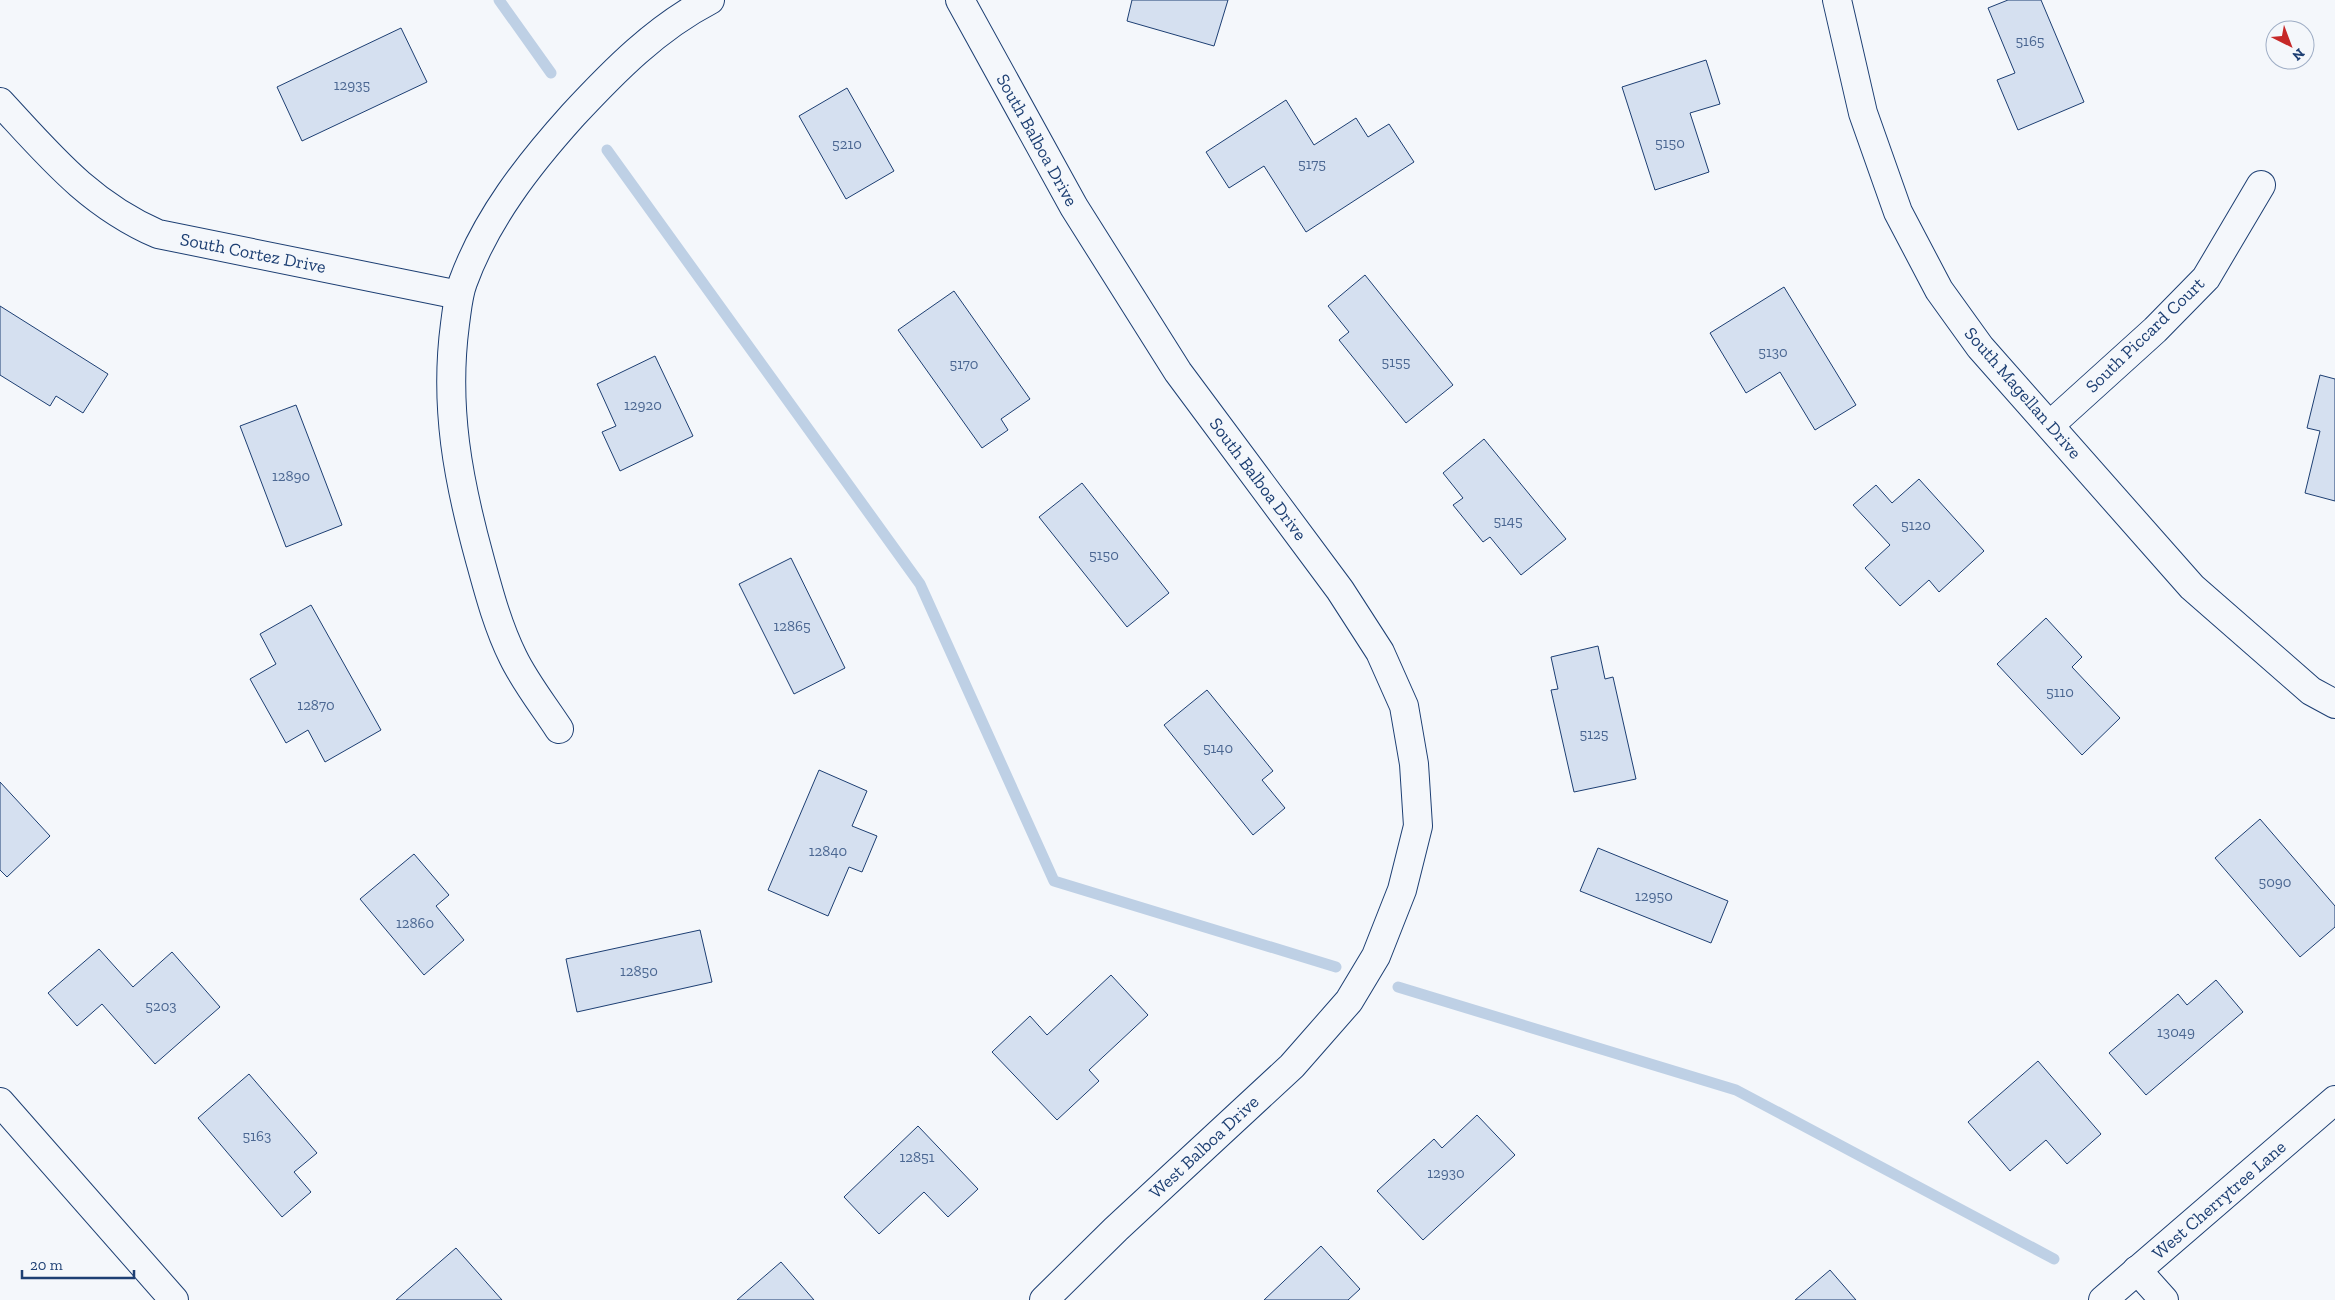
<svg xmlns="http://www.w3.org/2000/svg" width="2335" height="1300" font-family="'Zilla Slab',serif">
	<rect width="100%" height="100%" fill="#f4f7fb"/>
	<g fill="none" stroke-linecap="round" stroke-linejoin="round">
		<g stroke="#bed0e5" stroke-width="11">
			<polyline points="499,0 551,73"/>
			<polyline points="607,150 920,584 1054,881 1336,967"/>
			<polyline points="1398,987 1736,1090 2054,1259"/>
		</g>
	</g>
	<g fill="#d5e0f0" stroke="#1d3f73">
		<polygon points="1132,0 1228,0 1214,46 1127,21"/>
		<polygon points="2008,0 2041,0 2084,102 2018,130 1997,80 2015,73 1988,8"/>
		<polygon points="401,28 427,82 302,141 277,87"/>
		<polygon points="1706,60 1720,104 1690,113 1709,172 1655,190 1622,87"/>
		<polygon points="847,88 894,171 846,199 799,116"/>
		<polygon points="1286,100 1314,145 1356,118 1368,137 1389,124 1414,162 1306,232 1264,166 1229,188 1206,152"/>
		<polygon points="1365,275 1453,385 1406,423 1339,340 1349,332 1328,306"/>
		<polygon points="1784,287 1856,405 1815,430 1780,372 1746,393 1710,333"/>
		<polygon points="954,291 1030,399 1001,419 1008,430 982,448 898,330"/>
		<polygon points="0,306 108,374 83,413 56,396 50,406 0,375"/>
		<polygon points="655,356 693,436 620,471 602,432 616,426 597,384"/>
		<polygon points="2320,375 2335,379 2335,501 2305,493 2320,431 2307,428"/>
		<polygon points="296,405 342,525 286,547 240,426"/>
		<polygon points="1484,439 1566,539 1521,575 1490,537 1483,542 1453,505 1463,498 1443,473"/>
		<polygon points="1919,479 1984,551 1939,592 1929,580 1900,606 1865,568 1890,545 1853,505 1876,485 1892,503"/>
		<polygon points="1082,483 1169,593 1127,627 1039,517"/>
		<polygon points="791,558 845,668 794,694 739,584"/>
		<polygon points="311,605 381,730 325,762 308,730 286,743 250,679 276,664 260,634"/>
		<polygon points="2046,618 2082,657 2072,667 2120,718 2082,755 1997,664"/>
		<polygon points="1598,646 1605,679 1613,677 1636,779 1574,792 1551,690 1558,689 1551,657"/>
		<polygon points="1207,690 1273,771 1262,780 1285,808 1253,835 1164,725"/>
		<polygon points="819,770 867,791 852,826 877,836 862,872 849,867 828,916 768,890"/>
		<polygon points="0,782 50,836 7,877 0,870"/>
		<polygon points="2260,819 2335,906 2335,927 2300,957 2215,858"/>
		<polygon points="1598,848 1728,901 1711,943 1580,891"/>
		<polygon points="414,854 449,895 436,906 464,940 424,975 360,899"/>
		<polygon points="700,930 712,982 577,1012 566,959"/>
		<polygon points="99,949 133,987 172,952 220,1007 155,1064 102,1004 77,1026 48,993"/>
		<polygon points="1111,975 1148,1015 1089,1070 1099,1081 1057,1120 992,1052 1030,1016 1047,1035"/>
		<polygon points="2216,980 2243,1012 2146,1095 2109,1053 2178,994 2187,1005"/>
		<polygon points="2038,1061 2101,1134 2067,1164 2046,1140 2010,1171 1968,1122"/>
		<polygon points="249,1074 317,1153 294,1172 311,1192 282,1217 198,1118"/>
		<polygon points="1477,1115 1515,1155 1423,1240 1377,1191 1434,1139 1442,1148"/>
		<polygon points="918,1126 978,1189 948,1217 924,1192 879,1234 844,1197"/>
		<polygon points="1321,1246 1360,1289 1348,1300 1264,1300"/>
		<polygon points="456,1248 502,1300 396,1300"/>
		<polygon points="781,1262 814,1300 737,1300"/>
		<polygon points="1830,1270 1856,1300 1795,1300"/>
	</g>
	<g fill="none" stroke-linecap="round" stroke-linejoin="round">
		<defs>
			<g id="minor">
				<polyline points="960,0 1074,207 1178,372 1340,590 1380,652 1404,706 1414,764 1418,826 1402,890 1376,956 1349,1001 1292,1066 1116,1229 1044,1300"/>
				<polyline points="1837,0 1863,113 1898,212 1939,290 1980,347 2192,587 2311,691 2335,704"/>
				<path d="M 0,102 C 50,156 89,204 158,234 L 459,295"/>
				<polyline points="2050,425 2155,330 2206,278 2261,185"/>
				<path d="M 559,729 C 544,706 525,682 513,657 C 498,627 489,593 480,560 C 458,480 444,407 455,324 C 457,310 458,295 463,282 C 486,219 528,165 573,115 C 614,71 656,28 710,0"/>
				<polyline points="0,1102 174,1300"/>
				<polyline points="2137,1270 2164,1300"/>
				<polyline points="2103,1300 2335,1100"/>
			</g>
		</defs>
		<use href="#minor" stroke="#1d3f73" stroke-width="30"/>
		<use href="#minor" stroke="#f4f7fb" stroke-width="28"/>
	</g>
	<g text-anchor="middle" stroke-width="4" stroke-linejoin="round" paint-order="stroke">
		<g font-size="15" fill="#4b6792">
			<text x="2030" y="46">5165</text>
			<text x="352" y="90">12935</text>
			<text x="1670" y="148">5150</text>
			<text x="847" y="149">5210</text>
			<text x="1312" y="169">5175</text>
			<text x="1773" y="357">5130</text>
			<text x="1396" y="367">5155</text>
			<text x="964" y="369">5170</text>
			<text x="643" y="410">12920</text>
			<text x="291" y="481">12890</text>
			<text x="1508" y="526">5145</text>
			<text x="1916" y="530">5120</text>
			<text x="1104" y="560">5150</text>
			<text x="792" y="631">12865</text>
			<text x="2060" y="697">5110</text>
			<text x="316" y="710">12870</text>
			<text x="1594" y="739">5125</text>
			<text x="1218" y="753">5140</text>
			<text x="828" y="856">12840</text>
			<text x="2275" y="887">5090</text>
			<text x="1654" y="901">12950</text>
			<text x="415" y="928">12860</text>
			<text x="639" y="976">12850</text>
			<text x="161" y="1011">5203</text>
			<text x="2176" y="1037">13049</text>
			<text x="257" y="1141">5163</text>
			<text x="917" y="1162">12851</text>
			<text x="1446" y="1178">12930</text>
		</g>
		<g font-size="18" fill="#1d3f73" stroke="#f4f7fb">
			<text transform="translate(1037 140) rotate(61)" y="6">South Balboa Drive</text>
			<text transform="translate(253 253) rotate(11)" y="6">South Cortez Drive</text>
			<text transform="translate(2145 335) rotate(-44)" y="6">South Piccard Court</text>
			<text transform="translate(2023 393) rotate(49)" y="6">South Magellan Drive</text>
			<text transform="translate(1258 479) rotate(53)" y="6">South Balboa Drive</text>
			<text transform="translate(1204 1147) rotate(-43)" y="6">West Balboa Drive</text>
			<text transform="translate(2219 1200) rotate(-41)" y="6">West Cherrytree Lane</text>
		</g>
	</g>
	<g transform="translate(2290 45) rotate(138)"><circle r="24" fill="#f4f7fb" stroke="#9eadc5"/>
	<path d="M0-4L9 19L0 12L-9 19Z" fill="#c62828"/>
	<text y="-8" font-size="14" font-weight="bold" text-anchor="middle" fill="#1d3f73">N</text>
	</g>
	<path d="M22 1270v8h112v-8" fill="none" stroke="#1d3f73" stroke-width="2.5"/>
	<text x="30" y="1270" font-size="15" fill="#1d3f73" stroke="#f4f7fb" stroke-width="4" paint-order="stroke">20 m</text>
</svg>
